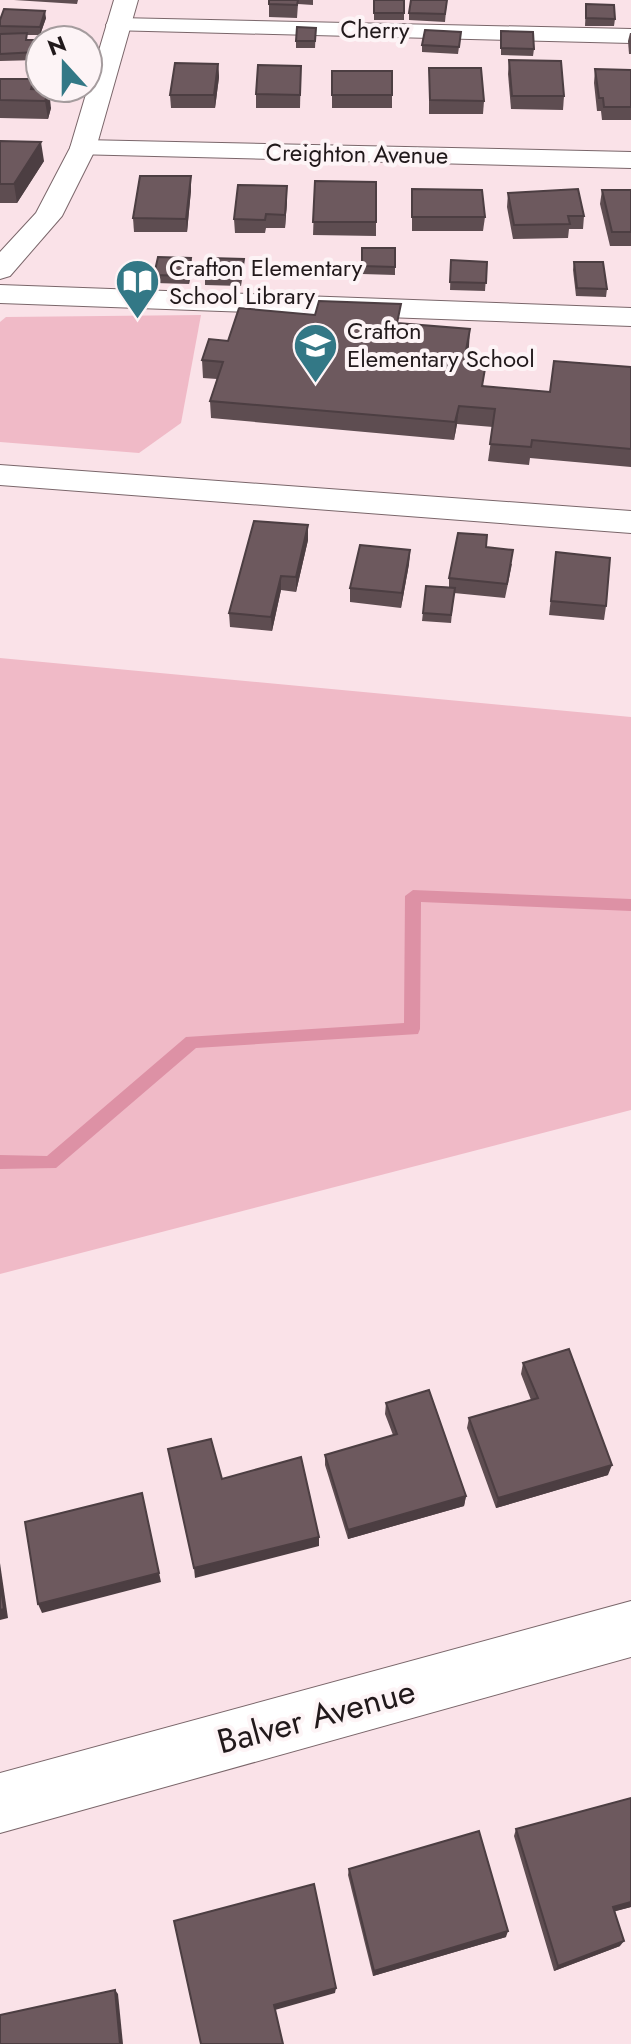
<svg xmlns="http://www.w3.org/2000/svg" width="631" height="2044" font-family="Jost,sans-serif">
	<rect width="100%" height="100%" fill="#fae2e8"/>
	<g fill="#f0bac7">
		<polygon points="201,315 181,423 139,453 0,442 0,322 6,317"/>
		<polygon points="0,658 631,717 631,1110 0,1274"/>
	</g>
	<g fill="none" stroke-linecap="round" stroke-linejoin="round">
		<polygon fill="#dd91a5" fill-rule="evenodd" points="413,890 631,899 631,911 421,902 420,1029 418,1034 196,1048 56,1168 0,1169 0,1155 47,1156 186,1037 404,1023 405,896"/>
		<defs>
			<g id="minor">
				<polygon points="118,18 631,29 631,43 109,30 106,25 109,20"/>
				<polygon points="83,140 631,152 631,168 73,154 70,148 73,142"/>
				<polygon points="0,285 631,308 631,326 0,303"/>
				<polygon points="631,1601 631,1657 0,1833 0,1773"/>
			</g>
			<g id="major">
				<polygon points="114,0 138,0 96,148 62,216 10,276 0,279 0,252 36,213 70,148"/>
				<polygon points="0,465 631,511 631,533 0,485"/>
			</g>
		</defs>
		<use href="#minor" stroke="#7a666a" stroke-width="2"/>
		<use href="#major" stroke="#7a666a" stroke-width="2"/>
		<use href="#minor" fill="#fff" fill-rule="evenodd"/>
		<use href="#major" fill="#fff" fill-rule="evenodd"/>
	</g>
	<g fill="#5e4d51">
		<polygon points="14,0 78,0 77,4"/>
		<polygon points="269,0 313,0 313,5 298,4 297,18 269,17"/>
		<rect x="374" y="0" width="30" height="20"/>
		<polygon points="447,0 445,22 409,20 409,13"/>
		<polygon points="586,4 615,19 614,26 585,26"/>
		<polygon points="46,18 40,35 27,35 27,40 38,40 38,60 0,61 0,20"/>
		<polygon points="316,28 315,48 296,48 296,41"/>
		<polygon points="501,31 534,49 533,56 501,55"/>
		<polygon points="461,32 458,54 422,52 422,45"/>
		<polygon points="630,33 631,33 631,54 629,54 628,41"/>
		<polygon points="509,60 564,96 563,110 511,109 508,74"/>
		<polygon points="218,64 219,77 215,108 171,108 170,95"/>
		<polygon points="301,66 300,108 256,108 256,94"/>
		<polygon points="429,68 484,101 483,114 429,114"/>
		<polygon points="595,69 631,70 631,120 602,120 601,111 597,111 594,83"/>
		<polygon points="332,71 392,95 392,108 332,108"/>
		<polygon points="0,79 34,79 36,89 51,108 48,119 0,118"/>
		<polygon points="0,141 44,161 17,203 0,203"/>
		<polygon points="315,181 376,182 376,236 313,235"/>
		<polygon points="412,189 485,217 483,231 412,231"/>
		<polygon points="191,190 187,232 134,232 133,218"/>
		<polygon points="602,190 631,190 631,246 610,246 600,204"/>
		<polygon points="508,193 584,216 583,229 569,229 568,238 513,239 507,207"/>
		<polygon points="287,200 285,228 266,228 265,233 235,233 234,219"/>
		<polygon points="362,248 395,248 395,275 362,274"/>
		<polygon points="191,258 192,266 189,284 155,283 154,275"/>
		<polygon points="451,260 487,262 485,291 450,290"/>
		<polygon points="574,262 607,289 606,297 576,296 573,270"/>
		<polygon points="244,267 241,286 205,285 205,277"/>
		<polygon points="400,323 469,346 466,361 484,386 550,392 631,367 631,467 530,458 529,465 488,461 493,427 457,424 454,440 211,418 210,401 217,379 203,378 202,360 228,341"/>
		<polygon points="308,525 308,540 296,592 281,590 272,631 230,627 229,613"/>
		<polygon points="486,547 512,564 505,598 454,593 451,623 422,621 426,586 449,587 449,578"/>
		<polygon points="410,550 409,564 401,608 350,602 350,588"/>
		<polygon points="556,552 606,606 604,620 549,615"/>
		<polygon points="523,1363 608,1475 496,1508 467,1428 469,1418 531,1400 521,1374"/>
		<polygon points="386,1403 466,1496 464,1506 348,1539 325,1465 325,1455 393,1435 385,1414"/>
		<polygon points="631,1798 631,1907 615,1911 620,1946 554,1971 514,1836 516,1829"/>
		<polygon points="349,1869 506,1937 373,1976 348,1875"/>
	</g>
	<g fill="#4c3e42">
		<polygon points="45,11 46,18 40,35 40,27"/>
		<polygon points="218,64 219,77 215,108 214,95"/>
		<polygon points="49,90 51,108 48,119 45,101"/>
		<polygon points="41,142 44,161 17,203 14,184"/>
		<polygon points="191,176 191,190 187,232 186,219"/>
		<polygon points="287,186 287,200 285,228 285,215"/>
		<polygon points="191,258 192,266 189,284 188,276"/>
		<polygon points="470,329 469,346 463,379 464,361"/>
		<polygon points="459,406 457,424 454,440 455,422"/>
		<polygon points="308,525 308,540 296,592 296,577"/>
		<polygon points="410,550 409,564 401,608 402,593"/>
		<polygon points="281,576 281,590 272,631 271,617"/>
		<polygon points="612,1465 608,1475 496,1508 498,1498"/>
		<polygon points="142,1493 161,1582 42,1613 38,1604"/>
		<polygon points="466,1496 464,1506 348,1539 348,1530"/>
		<polygon points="319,1537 319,1546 195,1578 194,1568"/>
		<polygon points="0,1563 8,1618 0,1620"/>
		<polygon points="631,1902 631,1907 609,1913 613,1907"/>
		<polygon points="508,1931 506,1937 373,1976 374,1971"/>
		<polygon points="624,1941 620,1946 554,1971 558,1966"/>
		<polygon points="336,1988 335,1993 275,2010 274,2005"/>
		<polygon points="115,1990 118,1994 123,2044 120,2044"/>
	</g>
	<g fill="#6d595e" stroke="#4c3e42" stroke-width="2">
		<polygon points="269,0 298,0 297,5 269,4"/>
		<rect x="374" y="0" width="30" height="13"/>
		<polygon points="411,0 447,0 445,14 409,13"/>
		<polygon points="586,4 614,5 615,19 586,18"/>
		<polygon points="4,9 45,11 40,27 0,26 0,20"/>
		<polygon points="297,27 316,28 315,41 296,41"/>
		<polygon points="425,30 461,32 459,47 422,45"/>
		<polygon points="501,31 533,32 534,49 501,48"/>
		<polygon points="27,33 26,40 38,40 37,52 0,54 0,34"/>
		<polygon points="509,60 561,61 564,96 512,96"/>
		<polygon points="175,63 218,64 214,95 170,95"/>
		<polygon points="258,65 301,66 300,95 256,94"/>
		<polygon points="429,68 481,68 484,101 430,100"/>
		<polygon points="595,69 631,70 631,107 604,107 603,98 599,98"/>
		<rect x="332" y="71" width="60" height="24"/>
		<polygon points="0,79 34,79 31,89 49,90 45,101 0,100"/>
		<polygon points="0,141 41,142 14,184 0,184"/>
		<polygon points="140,176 191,176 186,219 133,218"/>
		<polygon points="315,181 376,182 376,222 313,222"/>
		<polygon points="238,185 287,186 285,215 266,214 265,220 234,219"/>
		<polygon points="412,189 482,190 485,217 412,217"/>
		<polygon points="578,189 584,216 568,216 570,224 514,225 508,193"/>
		<polygon points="602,190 631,190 631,232 612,232"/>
		<polygon points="362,248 395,248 395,267 362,266"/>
		<polygon points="158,257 191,258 188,276 154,275"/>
		<polygon points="209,258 244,259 241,278 205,277"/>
		<polygon points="451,260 487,262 486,283 450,282"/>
		<polygon points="574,262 603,262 607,289 577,288"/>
		<polygon points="319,301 401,304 397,323 470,329 464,361 486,363 482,386 550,392 554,361 631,367 631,449 532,440 531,447 490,444 495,409 459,406 455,422 210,401 223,362 202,360 209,339 228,341 239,308 315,315"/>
		<polygon points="254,521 308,525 296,577 281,576 271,617 229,613"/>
		<polygon points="458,533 487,535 486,547 513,550 507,584 449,578"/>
		<polygon points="360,545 410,550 402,593 350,588"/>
		<polygon points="556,552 610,558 606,606 551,601"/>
		<polygon points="426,586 455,588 451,615 423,613"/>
		<polygon points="569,1349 612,1465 498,1498 469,1418 538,1398 523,1363"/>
		<polygon points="429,1390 466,1496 348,1530 325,1455 397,1434 386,1403"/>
		<polygon points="211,1439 222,1479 301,1457 319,1537 194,1568 168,1449"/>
		<polygon points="142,1493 159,1573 38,1604 25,1522"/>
		<polygon points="0,1582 4,1609 0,1610"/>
		<polygon points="631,1798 631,1902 613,1907 624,1941 558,1966 516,1829"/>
		<polygon points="479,1831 508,1931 374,1971 349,1869"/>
		<polygon points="314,1884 336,1988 274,2005 283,2044 201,2044 174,1921"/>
		<polygon points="115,1990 120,2044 0,2044 0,2015"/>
	</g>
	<defs>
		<symbol id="library-pin" viewBox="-11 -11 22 30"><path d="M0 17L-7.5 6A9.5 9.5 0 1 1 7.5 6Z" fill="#337886" stroke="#fdf4f6"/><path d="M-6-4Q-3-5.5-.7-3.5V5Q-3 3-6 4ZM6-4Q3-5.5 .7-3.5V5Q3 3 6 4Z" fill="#fff"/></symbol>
		<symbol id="school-pin" viewBox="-11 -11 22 30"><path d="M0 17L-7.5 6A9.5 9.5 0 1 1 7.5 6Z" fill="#337886" stroke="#fdf4f6"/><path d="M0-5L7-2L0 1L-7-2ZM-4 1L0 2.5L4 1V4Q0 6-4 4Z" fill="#fff"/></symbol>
	</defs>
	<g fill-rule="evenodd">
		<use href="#library-pin" x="112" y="256" width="51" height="69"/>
		<use href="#school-pin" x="290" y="320" width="51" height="69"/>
	</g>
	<g text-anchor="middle" stroke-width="8" stroke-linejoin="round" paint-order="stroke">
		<g font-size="24" fill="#21191b" stroke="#fdf4f6">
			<text transform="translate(375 30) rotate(1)" y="8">Cherry</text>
			<text transform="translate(357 154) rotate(1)" y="8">Creighton Avenue</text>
		</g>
		<g font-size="24" fill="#21191b" stroke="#fdf4f6" text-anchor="start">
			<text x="169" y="276">Crafton Elementary<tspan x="169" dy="28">School Library</tspan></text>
			<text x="347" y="339">Crafton<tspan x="347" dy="28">Elementary School</tspan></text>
		</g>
		<g font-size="34" fill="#21191b" stroke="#fdf4f6">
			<text transform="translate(316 1716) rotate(-15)" y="12">Balver Avenue</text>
		</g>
	</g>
	<g transform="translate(64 64) rotate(339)"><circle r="38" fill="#fdf4f6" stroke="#a59c9e" stroke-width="2"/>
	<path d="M0-6L14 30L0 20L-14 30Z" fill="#337886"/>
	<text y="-12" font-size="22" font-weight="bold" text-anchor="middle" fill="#21191b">N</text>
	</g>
</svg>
